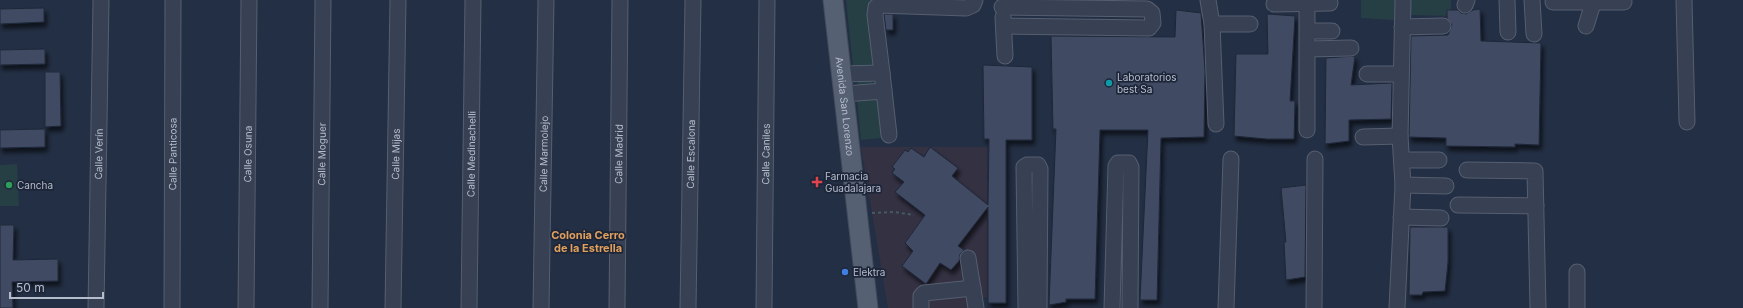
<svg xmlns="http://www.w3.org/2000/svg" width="1743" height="308" font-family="Inter,sans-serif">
	<defs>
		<filter id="shadow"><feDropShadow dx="2.5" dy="4.5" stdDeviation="2" flood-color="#0009"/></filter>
	</defs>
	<rect width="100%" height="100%" fill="#232f44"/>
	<polygon fill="#343143" points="861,147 987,147 987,297 983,298 983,308 888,308"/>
	<g fill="#253f45">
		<path d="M 846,0 L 969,0 L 876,1 L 875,64 C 869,70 859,70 853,66 Z"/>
		<polygon points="1361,0 1395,0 1394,20 1361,18"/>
		<polygon points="1409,0 1451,0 1451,16 1409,15"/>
		<polygon points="859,79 870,79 877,90 881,138 861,140 856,89"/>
		<polygon points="17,164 19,206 0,206 0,165"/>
	</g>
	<g fill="#404b64" stroke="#1f283a" filter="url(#shadow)">
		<polygon points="44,8 44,22 0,24 0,9"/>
		<polygon points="1480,9 1481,41 1541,43 1539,145 1515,144 1515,147 1446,146 1446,138 1409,137 1411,36 1448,35 1452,25 1447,18 1447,10 1458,10 1461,13 1466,14 1473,10"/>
		<polygon points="1176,10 1201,13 1205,71 1204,137 1161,138 1157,300 1140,300 1148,130 1100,130 1095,299 1066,299 1066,302 1049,305 1056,129 1053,129 1051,36 1175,37"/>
		<polygon points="884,14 893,14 893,30 886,30"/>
		<polygon points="1267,14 1295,16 1290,101 1295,101 1294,139 1267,139 1234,136 1236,54 1268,54"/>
		<polygon points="45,49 45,64 0,65 0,50"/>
		<polygon points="1355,56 1351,85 1392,83 1391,119 1349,120 1349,141 1325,144 1326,58"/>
		<polygon points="983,65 1032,67 1032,140 1006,140 1006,303 988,303 988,207 958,246 964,250 960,254 959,261 951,270 940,263 926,284 902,266 913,251 905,243 925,215 895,192 904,182 892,173 895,169 892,167 905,150 908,152 911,148 924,157 930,147 958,168 952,176 988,205 989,139 984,139"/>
		<polygon points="45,72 60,72 61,126 45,127"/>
		<polygon points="45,129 45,147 0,148 0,130"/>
		<polygon points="1306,185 1305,277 1286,280 1284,242 1286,242 1281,188"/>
		<polygon points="0,225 14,225 13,260 58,259 58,281 12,282 13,308 0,308"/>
		<polygon points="1410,227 1448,227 1448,262 1445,291 1423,292 1422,295 1409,295"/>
	</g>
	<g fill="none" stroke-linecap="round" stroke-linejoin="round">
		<defs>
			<g id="minor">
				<polyline points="1208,0 1212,24 1216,124"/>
				<polyline points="1507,0 1508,32"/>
				<polyline points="1532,0 1534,34"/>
				<polyline points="1684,0 1687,122"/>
				<polyline points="1553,2 1624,2"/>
				<polyline points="1274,4 1330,3"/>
				<polyline points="1465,5 1467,0"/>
				<polyline points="1002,7 1147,9 1152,13 1153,23 1149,28 1004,26"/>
				<polyline points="1003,17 1005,56"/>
				<polyline points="1212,24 1250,24"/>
				<polyline points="1586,26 1594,0"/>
				<polyline points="1402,27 1443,26"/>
				<polyline points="1308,31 1332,31"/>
				<polyline points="1308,49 1351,48"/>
				<polyline points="882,73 889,135"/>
				<polyline points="841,74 882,73 875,15 876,7 879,5 966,8 973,5 975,0"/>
				<polyline points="1367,74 1401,74"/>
				<polyline points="844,94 884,91"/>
				<polyline points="1307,130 1307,0"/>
				<polyline points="1363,137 1400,136"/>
				<polyline points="1402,160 1439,160"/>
				<polyline points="1467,170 1535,171 1538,308"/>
				<polyline points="1403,185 1446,186"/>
				<polyline points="1458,205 1536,206"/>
				<polyline points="1401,217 1441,218"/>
				<polyline points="968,258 976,308"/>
				<polyline points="1577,272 1577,308"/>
				<path id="s1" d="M 96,308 L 101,0"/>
				<path id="s2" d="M 172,308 L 173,0"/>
				<path id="s3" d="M 246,308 L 249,0"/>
				<path id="s4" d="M 320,308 L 323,0"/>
				<path id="s5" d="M 393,308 L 398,0"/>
				<path id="s6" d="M 469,308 L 473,0"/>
				<path id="s7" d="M 541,308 L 546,0"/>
				<path id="s8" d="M 617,308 L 620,0"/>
				<path id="s9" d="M 688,308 L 693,0"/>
				<path id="s10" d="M 764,308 L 767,0"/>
				<polyline points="921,308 921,296 924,293 973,288"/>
				<polyline points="1026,308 1024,167 1027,165 1038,165 1040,169 1039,308"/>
				<polyline points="1112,308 1116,166 1118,163 1129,163 1131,167 1130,308"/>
				<polyline points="1226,308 1231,159"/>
				<polyline points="1314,308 1315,159"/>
				<polyline points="1397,308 1403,185 1400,136 1403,0"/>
			</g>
			<g id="major">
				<path id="s11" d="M 833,0 L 868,308"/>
			</g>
		</defs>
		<use href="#minor" stroke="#565f70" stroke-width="17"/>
		<use href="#major" stroke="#424a5c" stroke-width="21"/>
		<polyline stroke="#445c61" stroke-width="2" stroke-dasharray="3 3" stroke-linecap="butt" points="872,213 894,212 914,215"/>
		<use href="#minor" stroke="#384153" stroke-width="15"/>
		<use href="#major" stroke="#566073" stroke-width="19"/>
	</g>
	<circle fill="#0f9aa8" stroke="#1d2638" stroke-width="1.5" cx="1109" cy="83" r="4"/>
	<path fill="#e0444e" stroke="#1d2638" stroke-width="1.5" d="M815 176h4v4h4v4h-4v4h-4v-4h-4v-4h4z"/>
	<circle fill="#2e9e5b" stroke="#1d2638" stroke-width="1.5" cx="9" cy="185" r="4"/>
	<circle fill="#3f7fe0" stroke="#1d2638" stroke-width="1.5" cx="845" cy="272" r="4"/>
	<g text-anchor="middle" stroke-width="3.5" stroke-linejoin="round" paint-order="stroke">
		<g font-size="10" fill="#b5bdcd" stroke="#1d2638" text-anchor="start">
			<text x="1117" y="81">Laboratorios<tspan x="1117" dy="12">best Sa</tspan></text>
			<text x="825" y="180">Farmacia<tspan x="825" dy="12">Guadalajara</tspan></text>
			<text x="17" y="189">Cancha</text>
			<text x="853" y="276">Elektra</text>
		</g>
		<g font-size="10" fill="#b5bdcd" stroke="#1d2638">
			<text dy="4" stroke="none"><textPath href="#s11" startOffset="107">Avenida San Lorenzo</textPath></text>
			<text dy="4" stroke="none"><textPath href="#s1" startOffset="154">Calle Verín</textPath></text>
			<text dy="4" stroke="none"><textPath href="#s2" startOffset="154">Calle Panticosa</textPath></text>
			<text dy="4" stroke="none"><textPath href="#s3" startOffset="154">Calle Osuna</textPath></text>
			<text dy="4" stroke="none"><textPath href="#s4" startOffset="154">Calle Moguer</textPath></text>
			<text dy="4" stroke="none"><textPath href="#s5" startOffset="154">Calle Mijas</textPath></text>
			<text dy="4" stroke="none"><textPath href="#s6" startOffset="154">Calle Medinachelli</textPath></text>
			<text dy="4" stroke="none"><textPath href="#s7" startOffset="154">Calle Marmolejo</textPath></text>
			<text dy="4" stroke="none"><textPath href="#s8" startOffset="154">Calle Madrid</textPath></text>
			<text dy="4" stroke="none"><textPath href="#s9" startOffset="154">Calle Escalona</textPath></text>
			<text dy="4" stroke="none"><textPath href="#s10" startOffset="154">Calle Caniles</textPath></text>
		</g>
		<g font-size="11" font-weight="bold" fill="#e09f5d" stroke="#1d2638">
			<text x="588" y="239">Colonia Cerro<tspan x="588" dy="13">de la Estrella</tspan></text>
		</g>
	</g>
	<path d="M10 292v6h93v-6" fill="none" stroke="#b5bdcd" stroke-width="2"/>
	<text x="16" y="292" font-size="12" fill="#b5bdcd" stroke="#1d2638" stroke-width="3" paint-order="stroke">50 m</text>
</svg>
